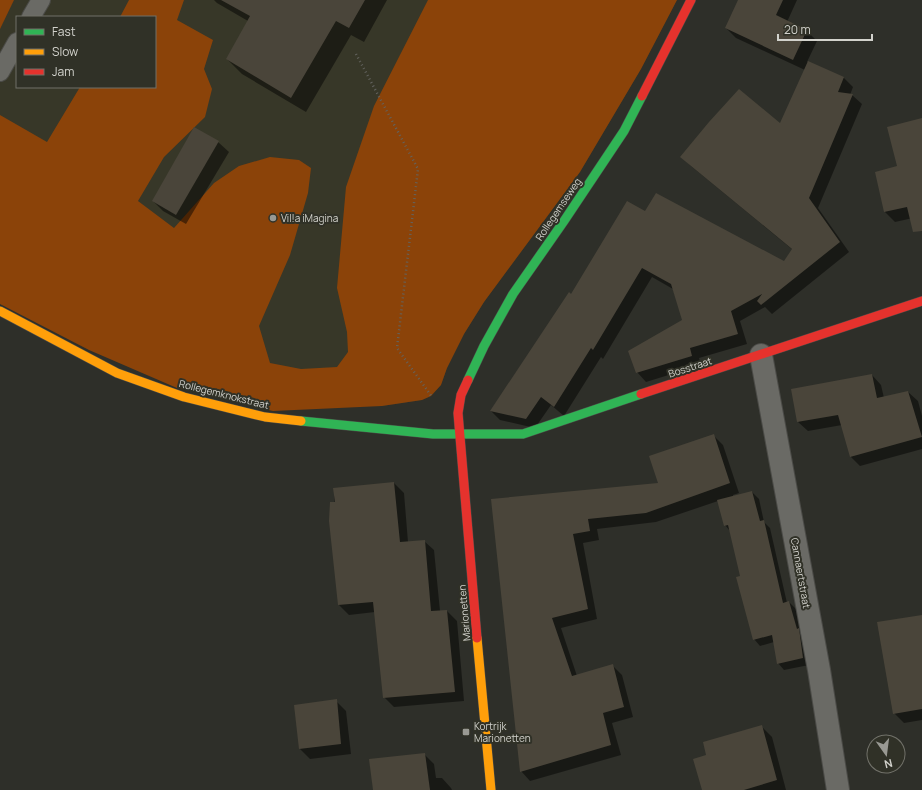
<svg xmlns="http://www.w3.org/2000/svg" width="922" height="790" font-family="Manrope,sans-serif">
	<rect width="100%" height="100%" fill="#2e2f29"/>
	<path fill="#373728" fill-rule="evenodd" d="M 0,0 L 677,0 L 641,69 L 580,172 L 484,302 L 464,334 L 447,368 L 441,385 L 431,396 L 422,400 L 382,406 L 0,304 ZM 17,17 L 155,17 L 155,87 L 17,87 Z"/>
	<g fill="#8b4309">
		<polygon points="0,0 14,0 0,29"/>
		<polygon points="129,0 184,0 177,20 213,40 204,69 212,89 205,117 164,157 138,201 174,228 214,183 239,166 270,157 299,160 311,168 308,193 290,255 259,326 270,363 301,369 337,367 348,352 347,332 337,288 346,187 374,106 428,0 677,0 641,69 580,172 484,302 464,334 447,368 441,385 431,396 422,400 382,406 273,411 177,388 89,350 0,304 0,115 47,142 80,87 155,87 155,17 120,17"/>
	</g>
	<g fill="#0007">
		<polygon points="214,0 387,0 364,42 351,35 306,112 242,74 227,59 248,21 217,3"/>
		<polygon points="739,0 797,0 787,22 807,31 817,41 807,62 844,78 853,87 850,95 852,95 862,104 818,208 849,252 772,314 765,307 740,321 747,344 699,358 701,365 646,382 637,372 683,320 673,289 652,277 603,359 601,357 564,416 551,405 535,428 500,420 491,411 571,295 645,212 784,263 793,250 691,166 681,157 781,124 805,70 736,38 726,28"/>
		<polygon points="922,119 922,216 895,222 885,212 898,167"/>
		<polygon points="218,142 229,152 186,224 163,211 153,201"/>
		<polygon points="872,375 881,385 884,398 908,392 918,401 922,416 922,449 860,466 851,457 842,425 808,431 798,422"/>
		<polygon points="713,435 723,445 739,493 733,495 733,497 752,492 759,499 764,522 770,528 787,603 789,602 796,609 809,665 784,670 778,663 774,642 760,646 754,639 742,576 730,531 725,525 718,501 656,522 597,529 599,540 583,543 597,619 561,628 577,676 613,666 622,675 633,717 612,723 621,755 530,781 521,771 493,500 659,484"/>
		<polygon points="394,483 404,493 408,542 424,541 434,550 440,611 447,611 457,621 464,701 394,707 384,697 375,612 349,615 339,605 334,489"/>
		<polygon points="922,616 922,720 904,723 894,713"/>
		<polygon points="336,701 346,711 351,754 310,759 300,749"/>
		<polygon points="762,727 772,737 786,790 703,790 708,756"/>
		<polygon points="424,754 434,764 436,778 442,778 451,788 452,790 374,790"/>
	</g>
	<g fill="#4a453a">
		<polygon points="221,0 365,0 349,28 336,21 291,98 226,59 250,16"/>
		<polygon points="738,0 783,0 776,15 807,30 793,60 725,28"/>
		<polygon points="808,61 844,77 838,92 853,94 809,198 840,242 761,305 757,301 762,294 731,311 738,334 690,348 692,356 636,373 628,351 682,320 671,284 642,268 593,350 591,348 554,407 541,397 526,419 490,411 569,292 571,294 627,201 645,211 656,193 784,261 792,249 680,157 709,122 739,89 780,123"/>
		<polygon points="922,118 922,231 913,232 907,207 884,212 875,172 897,166 887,127"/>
		<polygon points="194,127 219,141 176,215 152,201"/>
		<polygon points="872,374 877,398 908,391 922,437 850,457 838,415 797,422 791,389"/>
		<polygon points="714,434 730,483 646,513 588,519 590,531 573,534 588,609 552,618 572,676 613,664 624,707 603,713 611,745 520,772 491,499 658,483 649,456"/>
		<polygon points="394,482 400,542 425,540 431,611 447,610 455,692 383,698 373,602 338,605 329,521 330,502 335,502 333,488"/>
		<polygon points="752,491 760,521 764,520 783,603 789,601 797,629 799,628 803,658 777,664 772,635 753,640 736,577 740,576 728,525 724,526 717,500"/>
		<polygon points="922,615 922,709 893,714 877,622"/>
		<polygon points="337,699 341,744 299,749 294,705"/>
		<polygon points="762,725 777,780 744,790 702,790 693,759 706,755 703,742"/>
		<polygon points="425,753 430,790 373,790 369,759"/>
	</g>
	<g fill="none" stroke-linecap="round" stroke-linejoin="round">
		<defs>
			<g id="lane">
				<polyline points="31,17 41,0"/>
				<polyline points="0,72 17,42"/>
			</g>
			<polyline id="street" points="761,355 819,670 838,790"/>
			<g id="fast">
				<polyline points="468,380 484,346 513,294 564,221 624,131 642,96"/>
				<polyline points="301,421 433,434 523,434 641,394"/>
			</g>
			<g id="slow">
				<polyline points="0,311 117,373 184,397 265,417 301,421"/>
				<polyline points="477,638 491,790"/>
			</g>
			<g id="jam">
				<polyline points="642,96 691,0"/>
				<polyline points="468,380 461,395 458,413 477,638"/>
				<polyline points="641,394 922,301"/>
			</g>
		</defs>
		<use href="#lane" stroke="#4b4b47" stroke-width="20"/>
		<use href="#street" stroke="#4b4b47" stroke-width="24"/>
		<use href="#fast" stroke="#4b4b47" stroke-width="10"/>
		<use href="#slow" stroke="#4b4b47" stroke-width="10"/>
		<use href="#jam" stroke="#4b4b47" stroke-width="10"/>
		<polyline stroke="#63635f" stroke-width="2.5" stroke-dasharray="1 3" stroke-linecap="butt" points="356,54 418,169 397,348 432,397"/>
		<use href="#lane" stroke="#6a6a65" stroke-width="18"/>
		<use href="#street" stroke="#6a6a65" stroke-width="22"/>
		<use href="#fast" stroke="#30b455" stroke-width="9"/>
		<use href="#slow" stroke="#ff9f0a" stroke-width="9"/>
		<use href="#jam" stroke="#e5322d" stroke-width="9"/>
	</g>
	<g fill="#999993" stroke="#303127" stroke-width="1.5">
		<circle cx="273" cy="218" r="4"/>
		<rect x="462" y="728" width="8" height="8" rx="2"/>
	</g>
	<g text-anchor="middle" stroke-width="4" stroke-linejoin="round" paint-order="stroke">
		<g font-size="10" fill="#d2d2cc" stroke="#303127">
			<text transform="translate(558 209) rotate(-56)" y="4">Rollegemseweg</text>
			<text transform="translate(690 367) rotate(-18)" y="4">Bosstraat</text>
			<text transform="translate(224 394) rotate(14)" y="4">Rollegemknokstraat</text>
			<text transform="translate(801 573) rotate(80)" y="4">Cannaertstraat</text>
			<text transform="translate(464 613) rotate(-95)" y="4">Marionetten</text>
		</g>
		<g font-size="10" fill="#d2d2cc" stroke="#303127" text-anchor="start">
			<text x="281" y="222">Vil!a iMagina</text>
			<text x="474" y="730">Kortrijk<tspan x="474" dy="12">Marionetten</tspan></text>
		</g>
	</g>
	<rect x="16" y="16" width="140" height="72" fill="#303127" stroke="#717169"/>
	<rect x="24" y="29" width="20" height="6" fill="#30b455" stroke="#717169"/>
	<text x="52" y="36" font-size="12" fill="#d2d2cc">Fast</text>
	<rect x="24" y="49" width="20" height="6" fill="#ff9f0a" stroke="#717169"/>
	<text x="52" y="56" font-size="12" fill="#d2d2cc">Slow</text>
	<rect x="24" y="69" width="20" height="6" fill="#e5322d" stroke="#717169"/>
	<text x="52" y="76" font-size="12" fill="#d2d2cc">Jam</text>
	<g transform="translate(886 754) rotate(166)"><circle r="19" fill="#303127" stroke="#717169"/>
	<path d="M0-3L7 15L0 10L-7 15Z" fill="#999993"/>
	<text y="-6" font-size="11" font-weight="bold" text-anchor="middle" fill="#d2d2cc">N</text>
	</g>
	<path d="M778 34v6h94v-6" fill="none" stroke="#d2d2cc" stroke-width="2"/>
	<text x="784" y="34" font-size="12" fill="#d2d2cc" stroke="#303127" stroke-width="3" paint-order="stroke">20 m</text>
</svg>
